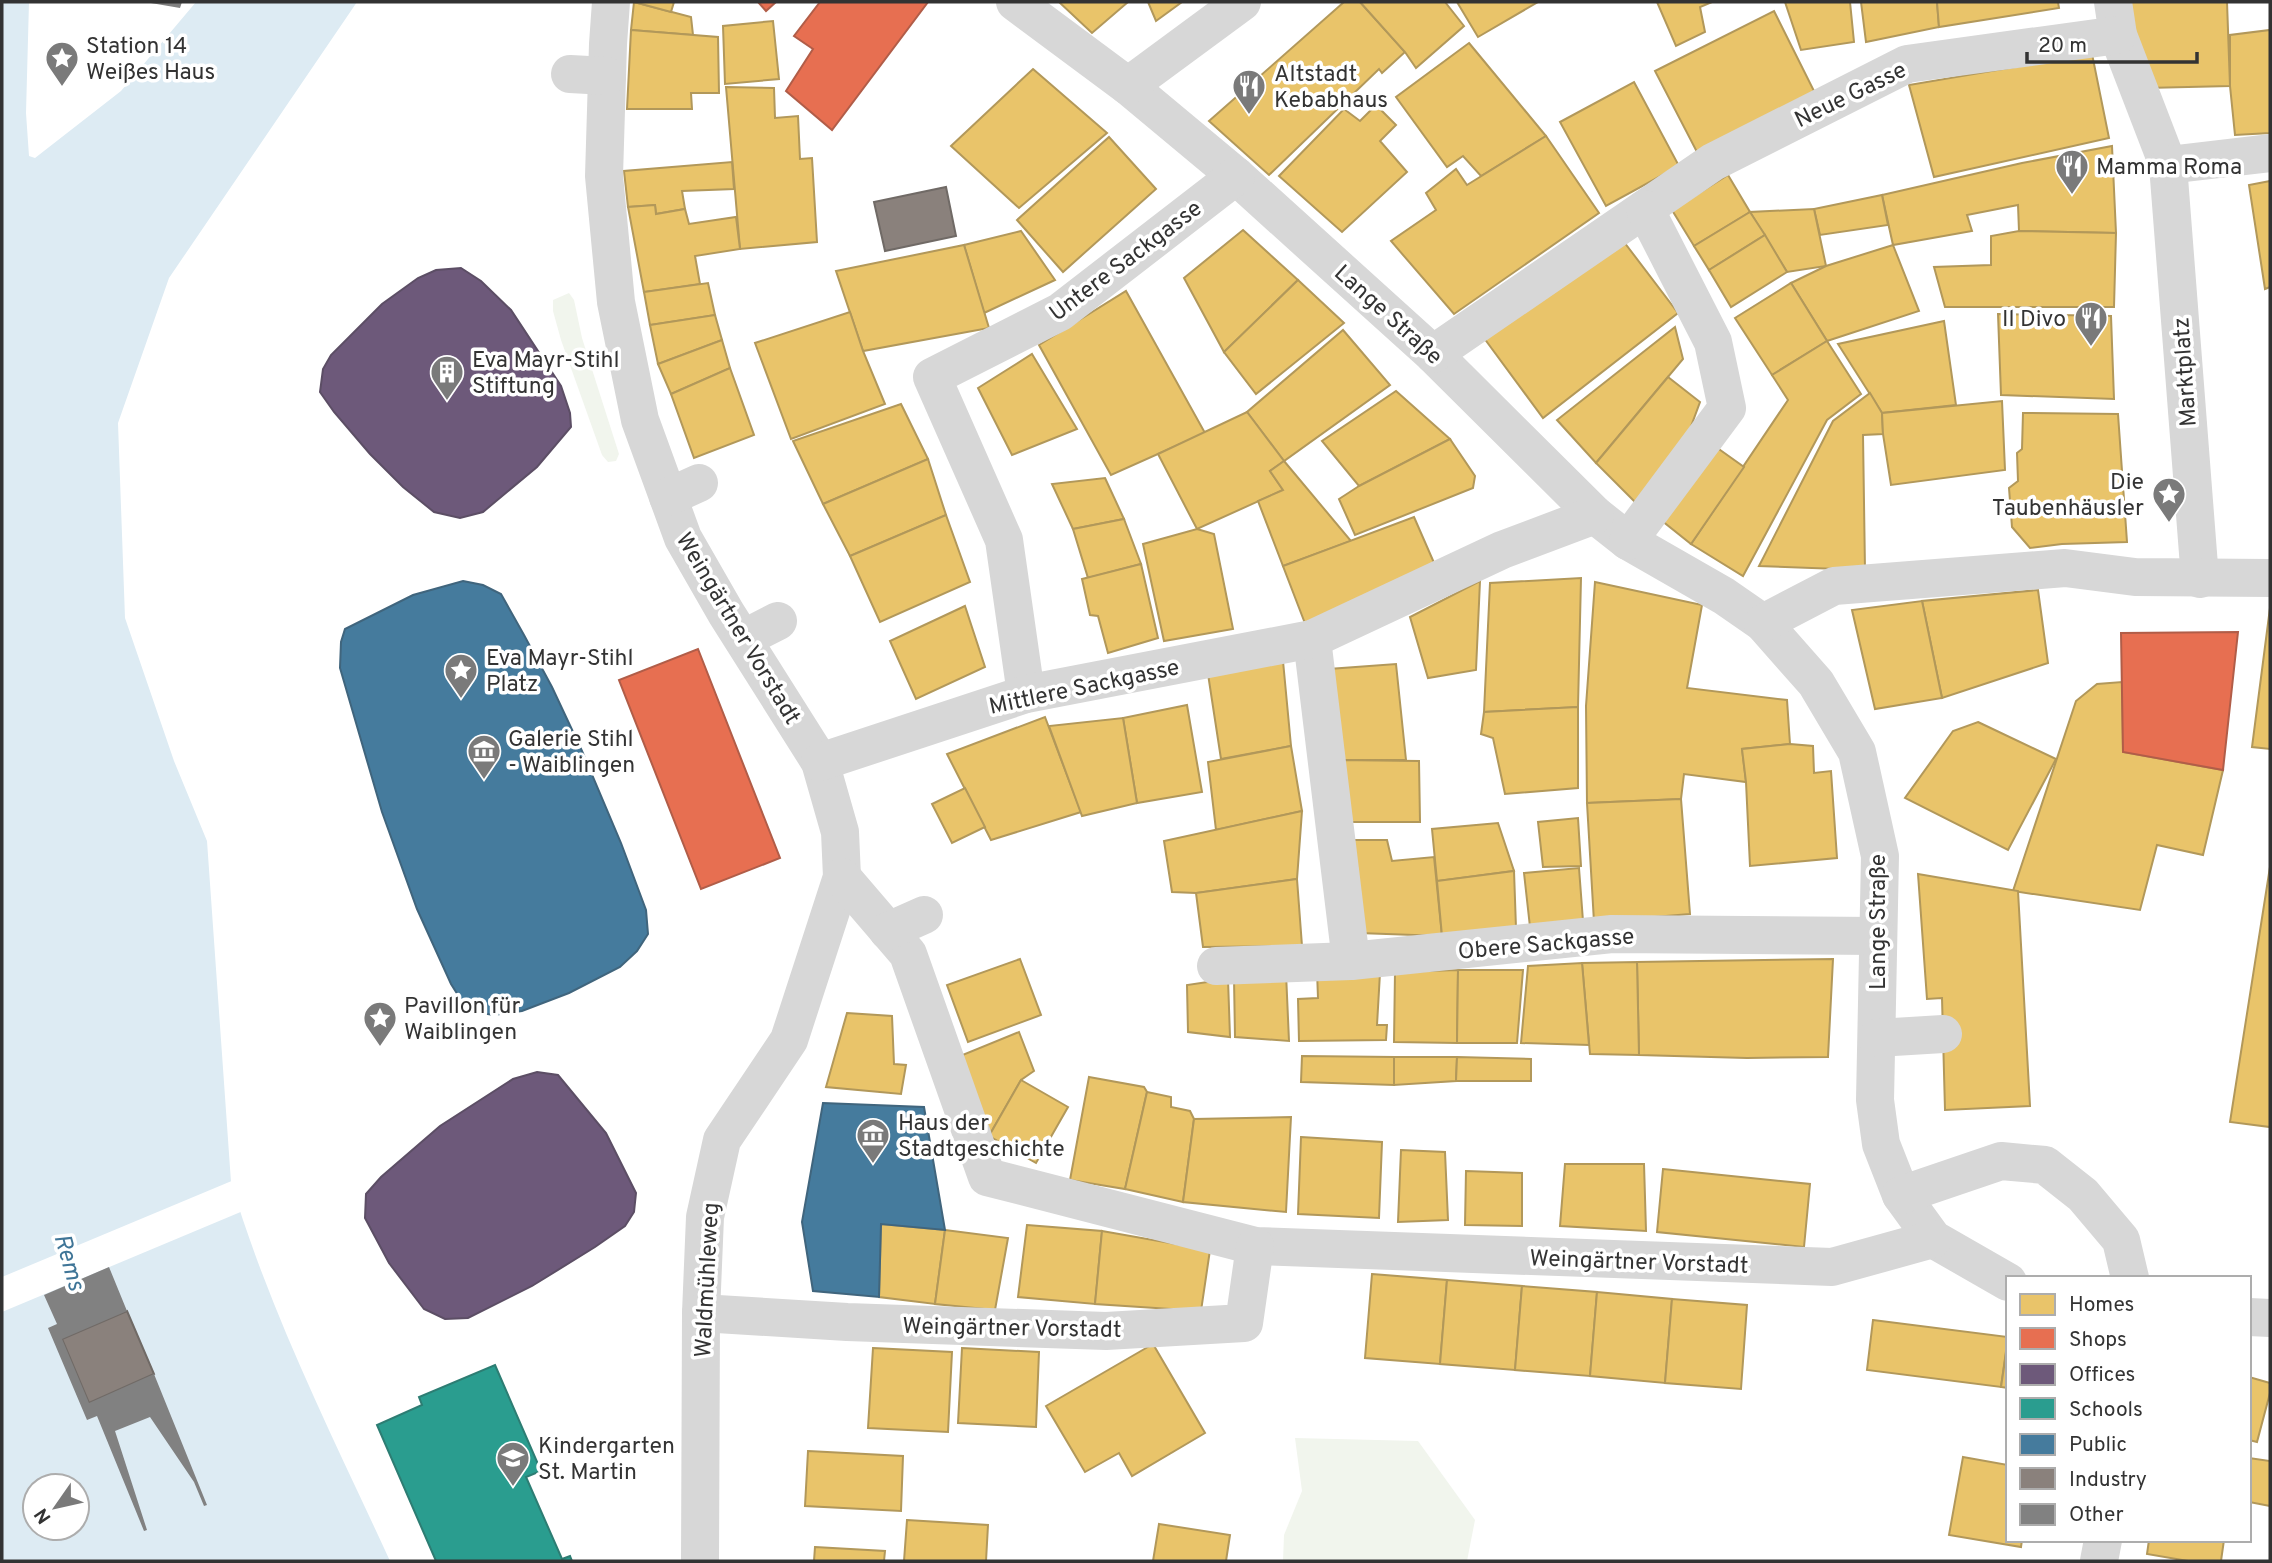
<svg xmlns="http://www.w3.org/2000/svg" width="2272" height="1563" font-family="Overpass,sans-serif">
	<rect width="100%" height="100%" fill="#fff"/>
	<g fill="#f1f5ed">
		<polygon points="569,293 574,300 582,338 619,454 616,461 608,462 602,455 561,340 553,311 553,300"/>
		<polygon points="1295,1438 1418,1441 1475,1520 1467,1561 1283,1561 1284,1535 1302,1491"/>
	</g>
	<path fill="#ddebf3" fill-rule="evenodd" d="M 2,2 L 29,2 L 26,113 L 29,156 L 35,158 L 121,91 L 196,2 L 357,2 L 169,278 L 118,423 L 125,618 L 174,761 L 207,841 L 231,1182 C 270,1313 333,1437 390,1561 L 2,1561 ZM 35,1486 L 77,1486 L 77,1528 L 35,1528 Z"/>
	<polygon fill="#fff" points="234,1180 243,1211 2,1312 2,1277"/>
	<g fill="#e9c46a" stroke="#b2985a" stroke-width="2">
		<polygon points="634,2 691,17 693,35 631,30"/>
		<polygon points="634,2 674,2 671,12"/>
		<polygon points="1059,2 1128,2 1092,33"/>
		<polygon points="1148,2 1182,2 1156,21"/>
		<polygon points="1344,2 1360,2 1405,52 1382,73 1379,69 1269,175 1209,121"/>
		<polygon points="1360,2 1445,2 1464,26 1416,68 1405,52"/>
		<polygon points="1457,2 1538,2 1478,37"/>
		<polygon points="1657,2 1712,2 1700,7 1705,32 1676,46"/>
		<polygon points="1785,2 1850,2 1854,42 1801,50"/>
		<polygon points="1861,2 1937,2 1939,27 1866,42"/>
		<polygon points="1937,2 2058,2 2059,8 1939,27"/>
		<polygon points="2128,2 2227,2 2230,86 2146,88"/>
		<polygon points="1774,11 1816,95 1698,154 1655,71"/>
		<polygon points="773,21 779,79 725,84 723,26"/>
		<polygon points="631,30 718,37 719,93 691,93 692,109 627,109"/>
		<polygon points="2270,30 2270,133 2235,135 2230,86 2230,35"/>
		<polygon points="1469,43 1546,136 1481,176 1463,156 1447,167 1396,97"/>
		<polygon points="2092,54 2109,138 1934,177 1909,85"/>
		<polygon points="1033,69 1107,133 1019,208 951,146"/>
		<polygon points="1634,82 1679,166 1606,206 1560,122"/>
		<polygon points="726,87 774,88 775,118 798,116 800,159 812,158 817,242 740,249"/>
		<polygon points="1376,105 1396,125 1380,141 1407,172 1342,232 1279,176 1344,109 1360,121"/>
		<polygon points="1546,136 1599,213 1454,314 1391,241 1436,210 1426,193 1456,169 1467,185"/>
		<polygon points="1109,137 1156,189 1063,272 1017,220"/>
		<polygon points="2112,146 2116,233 2019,231 2018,205 1967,215 1972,231 1893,245 1882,195 2022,163"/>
		<polygon points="732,162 734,189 682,191 685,209 656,214 655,205 628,207 624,171"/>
		<polygon points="1728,175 1750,212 1694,246 1672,210"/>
		<polygon points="2270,181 2270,287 2265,289 2249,185"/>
		<polygon points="1882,195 1888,225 1820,235 1814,209"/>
		<polygon points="655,205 656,214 685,209 689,224 736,217 740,249 695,256 700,284 644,292 628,207"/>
		<polygon points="1814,209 1826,266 1787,272 1750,212"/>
		<polygon points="1750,212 1765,235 1709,270 1694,246"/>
		<polygon points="1243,230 1298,280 1224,352 1184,278"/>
		<polygon points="1021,231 1055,280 984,313 964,245"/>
		<polygon points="2019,231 2116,233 2114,307 1945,307 1934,267 1991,265 1991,236"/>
		<polygon points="1765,235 1787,272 1731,307 1709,270"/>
		<polygon points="1621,238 1678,313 1543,418 1484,338"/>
		<polygon points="964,245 989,328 863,351 836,271"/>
		<polygon points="1893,245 1919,311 1827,341 1791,283 1826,266"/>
		<polygon points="1298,280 1344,323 1256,394 1224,352"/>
		<polygon points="708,283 715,315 650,325 644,292"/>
		<polygon points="1791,283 1827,341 1772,375 1735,318"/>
		<polygon points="1126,291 1205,433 1111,475 1039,345"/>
		<polygon points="850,312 863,351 885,404 791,439 755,343"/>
		<polygon points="1998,314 2111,316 2114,399 2001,395"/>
		<polygon points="715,315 722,340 658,364 650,325"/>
		<polygon points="1944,321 1956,405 1882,413 1838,344"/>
		<polygon points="1675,327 1683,359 1596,463 1557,420"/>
		<polygon points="1343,330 1390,385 1284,461 1247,412"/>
		<polygon points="722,340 730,368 671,394 658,364"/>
		<polygon points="1827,341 1861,394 1827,420 1743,576 1691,544 1788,400 1772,375"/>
		<polygon points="1032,354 1077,429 1012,455 978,388"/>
		<polygon points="730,368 754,435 694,458 671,394"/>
		<polygon points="1668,377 1700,402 1683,448 1636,503 1596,463"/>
		<polygon points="1396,391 1450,439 1359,486 1322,441"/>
		<polygon points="1870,393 1882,413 1883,434 1863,435 1865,570 1759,566 1833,421"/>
		<polygon points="2002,401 2005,470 1891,485 1883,434 1882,413"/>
		<polygon points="901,404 928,459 823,504 793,441"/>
		<polygon points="1247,412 1284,461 1270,471 1283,490 1197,529 1158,454"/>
		<polygon points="2023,413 2118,414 2127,542 2062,544 2030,548 2012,527 2009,488 2018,481 2017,453 2022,449"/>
		<polygon points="1450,439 1475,476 1473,488 1355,535 1339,499 1359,486"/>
		<polygon points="1716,447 1744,467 1691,544 1661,520"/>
		<polygon points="928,459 946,515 850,556 823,504"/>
		<polygon points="1284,461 1351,541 1283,566 1258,501 1283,490 1270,471"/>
		<polygon points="1105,478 1124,519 1073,529 1052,484"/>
		<polygon points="946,515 970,582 880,622 850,556"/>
		<polygon points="1414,517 1435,565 1306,626 1283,566"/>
		<polygon points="1124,519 1141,564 1088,578 1073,529"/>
		<polygon points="1197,529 1214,534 1233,629 1164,641 1143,544"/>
		<polygon points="1141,564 1158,638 1108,653 1098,616 1090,615 1082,579"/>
		<polygon points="1581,578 1578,707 1484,712 1490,583"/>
		<polygon points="1480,581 1476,670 1428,678 1410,617"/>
		<polygon points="1595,582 1702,605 1687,688 1787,700 1790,744 1742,749 1746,782 1684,774 1681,799 1587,803 1586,706"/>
		<polygon points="2038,590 2048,663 1942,698 1922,601"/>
		<polygon points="1922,601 1942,698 1875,709 1852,610"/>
		<polygon points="965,606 985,667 916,699 890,641"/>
		<polygon points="2270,608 2270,749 2252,747"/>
		<polygon points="1283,661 1291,746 1221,759 1208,674"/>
		<polygon points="1396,664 1406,760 1337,760 1329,669"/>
		<polygon points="2122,682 2123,752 2223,770 2203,855 2157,845 2140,910 2013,891 2076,701 2097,684"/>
		<polygon points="1187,705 1202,792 1137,803 1123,718"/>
		<polygon points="1578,707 1578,788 1505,794 1493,738 1481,734 1484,712"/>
		<polygon points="1045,717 1081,812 991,840 947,754"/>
		<polygon points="1123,718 1137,803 1082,816 1049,726"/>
		<polygon points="1978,722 2056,759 2008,850 1905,798 1953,731"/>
		<polygon points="1790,744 1813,746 1814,773 1831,771 1837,858 1750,866 1746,782 1742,749"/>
		<polygon points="1291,746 1302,811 1216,830 1208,762"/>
		<polygon points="1337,760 1419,761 1420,822 1344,822"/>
		<polygon points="965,788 985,827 952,843 932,804"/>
		<polygon points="1681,799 1690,914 1594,922 1587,803"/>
		<polygon points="1302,811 1297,879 1196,893 1172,892 1164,841"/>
		<polygon points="1578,818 1581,866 1543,867 1538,822"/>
		<polygon points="1498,823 1514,871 1437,881 1432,829"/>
		<polygon points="1353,840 1387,840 1392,861 1434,857 1442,936 1359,933"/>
		<polygon points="2270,867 2270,1127 2230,1122"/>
		<polygon points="1579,868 1583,921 1530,927 1524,873"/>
		<polygon points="1514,871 1516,928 1442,936 1437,881"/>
		<polygon points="1918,874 2018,891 2030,1106 1945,1110 1942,998 1927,999"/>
		<polygon points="1297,879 1302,946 1203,947 1196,893"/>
		<polygon points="1020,959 1041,1015 968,1042 947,985"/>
		<polygon points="1833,959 1828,1057 1747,1058 1639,1055 1637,962"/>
		<polygon points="1637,962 1639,1055 1590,1054 1582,963"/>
		<polygon points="1582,963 1589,1045 1521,1043 1528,966"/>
		<polygon points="1458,970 1457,1043 1394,1042 1395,972"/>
		<polygon points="1458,970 1523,970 1517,1043 1457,1043"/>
		<polygon points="1317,971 1380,973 1377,1025 1387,1025 1386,1040 1299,1041 1298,999 1318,998"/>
		<polygon points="1286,973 1289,1041 1235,1037 1234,979"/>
		<polygon points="1228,979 1230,1037 1188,1032 1187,985"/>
		<polygon points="847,1013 892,1016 894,1064 906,1065 901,1094 826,1087"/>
		<polygon points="1019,1032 1034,1071 1021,1080 989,1136 960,1056"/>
		<polygon points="1302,1056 1394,1057 1394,1085 1301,1082"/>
		<polygon points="1394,1057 1457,1057 1456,1081 1394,1085"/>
		<polygon points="1457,1057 1531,1059 1531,1081 1456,1081"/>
		<polygon points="1089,1077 1144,1087 1147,1092 1125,1189 1070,1180"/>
		<polygon points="1021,1080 1068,1107 1036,1163 989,1136"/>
		<polygon points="1147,1092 1171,1097 1171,1107 1190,1111 1194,1119 1183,1202 1125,1189"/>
		<polygon points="1291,1117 1286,1212 1183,1202 1194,1119"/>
		<polygon points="1301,1137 1382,1142 1379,1218 1298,1214"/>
		<polygon points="1401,1150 1445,1152 1448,1220 1398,1222"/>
		<polygon points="1565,1164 1644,1164 1646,1231 1560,1226"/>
		<polygon points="1663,1169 1810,1184 1804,1247 1657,1232"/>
		<polygon points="1466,1171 1522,1173 1522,1226 1465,1225"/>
		<polygon points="881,1224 945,1230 935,1304 879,1297"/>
		<polygon points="1027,1225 1102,1231 1095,1304 1018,1297"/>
		<polygon points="945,1230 1008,1238 995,1310 935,1304"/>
		<polygon points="1102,1231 1210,1250 1201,1311 1095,1304"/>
		<polygon points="1372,1274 1447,1280 1440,1364 1365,1358"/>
		<polygon points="1447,1280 1522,1286 1515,1370 1440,1364"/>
		<polygon points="1522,1286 1597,1292 1590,1376 1515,1370"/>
		<polygon points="1597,1292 1672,1299 1665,1383 1590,1376"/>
		<polygon points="1672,1299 1747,1305 1741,1389 1665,1383"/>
		<polygon points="1873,1320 2008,1337 2001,1387 1867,1370"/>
		<polygon points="2008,1340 2008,1388 2001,1387"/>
		<polygon points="1153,1344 1205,1433 1132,1476 1119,1453 1085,1472 1046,1406"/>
		<polygon points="873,1348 952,1352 948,1432 868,1428"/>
		<polygon points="962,1348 1039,1352 1036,1427 958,1423"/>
		<polygon points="2249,1377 2270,1383 2270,1393 2257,1442 2249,1440"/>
		<polygon points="808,1451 903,1456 901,1511 805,1506"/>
		<polygon points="1963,1457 2008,1465 2008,1540 2022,1540 2021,1547 1949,1535"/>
		<polygon points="2249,1458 2270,1461 2270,1506 2249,1502"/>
		<polygon points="907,1520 988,1525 986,1561 904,1561"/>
		<polygon points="1159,1524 1230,1535 1226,1561 1153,1561"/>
		<polygon points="2149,1540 2224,1540 2221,1561 2188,1561 2147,1554"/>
		<polygon points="815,1547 885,1551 884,1561 814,1561"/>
	</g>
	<g fill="#e76f51" stroke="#b15d48" stroke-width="2">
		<polygon points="758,2 776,2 766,11"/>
		<polygon points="820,2 928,2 832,130 786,91 813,49 794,36"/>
		<polygon points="2238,632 2223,770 2123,752 2121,633"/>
		<polygon points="698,649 780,858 701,889 619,680"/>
	</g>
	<g fill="#6d597a" stroke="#5c4e65" stroke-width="2">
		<polygon points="461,268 481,281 511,310 561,386 570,413 571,427 537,467 483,512 460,518 434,512 403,487 370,454 334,412 320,392 323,369 331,355 382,304 418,278 436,270"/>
		<polygon points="537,1072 558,1075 606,1133 636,1193 634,1212 625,1226 595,1247 532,1286 468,1318 445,1319 424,1309 389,1263 365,1218 366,1194 381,1177 440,1126 513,1079"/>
	</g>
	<polygon fill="#2a9d8f" stroke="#2d7d73" stroke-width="2" points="495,1365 541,1471 526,1477 562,1559 570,1556 572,1561 436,1561 377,1425 422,1405 419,1397"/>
	<g fill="#457b9d" stroke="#40657d" stroke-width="2">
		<polygon points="463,581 483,585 501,594 524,635 552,687 582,751 621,843 646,910 648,934 637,951 620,967 569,993 522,1011 493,1015 477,1012 463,1003 451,984 417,909 382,812 340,668 341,642 345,629 413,595"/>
		<polygon points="823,1103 924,1107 945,1230 881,1224 879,1297 813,1291 802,1222"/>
	</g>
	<g fill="#8a817c" stroke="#706a66" stroke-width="2">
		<polygon points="946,187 956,236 885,251 874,202"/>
		<polygon points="127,1311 154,1374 89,1403 62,1339"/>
	</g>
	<g fill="#818181">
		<polygon points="145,2 182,2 180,8"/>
		<polygon points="109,1267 127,1311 62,1339 89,1403 154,1374 207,1505 204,1506 194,1482 150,1417 115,1431 147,1530 144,1531 97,1416 87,1420 48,1328 57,1324 44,1295"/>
	</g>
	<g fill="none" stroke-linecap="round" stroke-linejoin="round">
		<g stroke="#d7d7d7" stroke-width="38">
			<polyline points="611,2 608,44 604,176 616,302 640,420 683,538 726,613 820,762 840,832 842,877 789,1040 722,1140 705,1217 701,1313 700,1561"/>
			<polyline points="1015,2 1128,86 1236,176 1433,354 1595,515 1628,541 1724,596 1763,623 1816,683 1857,752 1880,856 1875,1100 1881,1144 1901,1195 1933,1239 2008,1282"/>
			<polyline points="2113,2 2118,35 2168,165 2200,579"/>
			<polyline points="570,74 607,76"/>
			<polyline points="1128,86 1242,2"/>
			<polyline points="2168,165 2270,153"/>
			<polyline points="1433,354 1713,162 1907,64 2118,35"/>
			<polyline points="668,497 699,483"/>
			<polyline points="1628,541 1727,408 1713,342 1645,209"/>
			<polyline points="1763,623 1834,586 2065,568 2135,577 2270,578"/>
			<polyline points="743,639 778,621"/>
			<polyline points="1312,639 1351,961"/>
			<polyline points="1026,694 1004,540 932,377 1060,312 1236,176"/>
			<polyline points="820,762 1026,694 1312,639 1502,550 1595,515"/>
			<polyline points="842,877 908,954 987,1177 1255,1246 1832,1267 1933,1239"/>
			<polyline points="888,931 924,915"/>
			<polyline points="1216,966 1351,961 1612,934 1877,936"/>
			<polyline points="1877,1038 1943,1034"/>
			<polyline points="1901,1195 2001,1161 2045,1165 2083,1195 2121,1240 2130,1278"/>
			<polyline points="701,1313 847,1322 1106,1331 1244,1323 1255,1246"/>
			<polyline points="2249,1317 2270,1318"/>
			<polyline points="2099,1561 2103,1540"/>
		</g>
	</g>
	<defs>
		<symbol id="sight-pin" viewBox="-11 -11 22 30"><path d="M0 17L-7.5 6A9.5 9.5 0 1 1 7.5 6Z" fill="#7a7a7a" stroke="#fff"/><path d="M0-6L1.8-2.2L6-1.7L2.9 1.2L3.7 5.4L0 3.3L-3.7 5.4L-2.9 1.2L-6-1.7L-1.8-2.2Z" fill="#fff"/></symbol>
		<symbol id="restaurant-pin" viewBox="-11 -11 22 30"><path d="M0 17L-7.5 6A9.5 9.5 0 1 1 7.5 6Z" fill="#7a7a7a" stroke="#fff"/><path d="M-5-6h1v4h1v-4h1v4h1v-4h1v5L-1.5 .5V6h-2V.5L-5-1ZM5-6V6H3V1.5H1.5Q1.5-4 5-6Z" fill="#fff"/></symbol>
		<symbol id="building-pin" viewBox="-11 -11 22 30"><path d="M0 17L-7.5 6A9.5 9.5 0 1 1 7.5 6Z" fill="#7a7a7a" stroke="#fff"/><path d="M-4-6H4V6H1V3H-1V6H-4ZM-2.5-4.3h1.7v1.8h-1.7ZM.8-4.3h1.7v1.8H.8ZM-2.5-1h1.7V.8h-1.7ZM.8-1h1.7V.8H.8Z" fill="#fff"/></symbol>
		<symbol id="museum-pin" viewBox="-11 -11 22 30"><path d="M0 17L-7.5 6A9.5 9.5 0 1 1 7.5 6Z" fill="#7a7a7a" stroke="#fff"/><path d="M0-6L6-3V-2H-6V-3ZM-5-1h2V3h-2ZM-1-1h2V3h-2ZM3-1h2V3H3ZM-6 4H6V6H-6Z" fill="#fff"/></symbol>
		<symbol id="school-pin" viewBox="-11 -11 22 30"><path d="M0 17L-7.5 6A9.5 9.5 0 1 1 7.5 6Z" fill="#7a7a7a" stroke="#fff"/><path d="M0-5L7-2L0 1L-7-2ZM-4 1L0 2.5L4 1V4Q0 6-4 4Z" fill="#fff"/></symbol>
	</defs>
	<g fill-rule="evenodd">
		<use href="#sight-pin" x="43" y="39" width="38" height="52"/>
		<use href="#restaurant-pin" x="1230" y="67" width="38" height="52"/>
		<use href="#restaurant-pin" x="2053" y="147" width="38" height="52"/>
		<use href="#restaurant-pin" x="2072" y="299" width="38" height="52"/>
		<use href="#building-pin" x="428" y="353" width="38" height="52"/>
		<use href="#sight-pin" x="2150" y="475" width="38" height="52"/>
		<use href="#sight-pin" x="442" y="651" width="38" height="52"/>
		<use href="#museum-pin" x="465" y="732" width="38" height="52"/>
		<use href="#sight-pin" x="361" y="999" width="38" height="52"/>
		<use href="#museum-pin" x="854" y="1116" width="38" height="52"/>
		<use href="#school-pin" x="494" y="1439" width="38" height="52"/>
	</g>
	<g text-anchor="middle" stroke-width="7" stroke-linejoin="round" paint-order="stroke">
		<g font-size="23" fill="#333" stroke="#fff" text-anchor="start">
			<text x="86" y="53">Station 14<tspan x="86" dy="26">Weißes Haus</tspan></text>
			<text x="1274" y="81">Altstadt<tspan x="1274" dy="26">Kebabhaus</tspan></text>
			<text x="2096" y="174">Mamma Roma</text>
			<text x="2066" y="326" text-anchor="end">Il Divo</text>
			<text x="472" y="367">Eva Mayr-Stihl<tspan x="472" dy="26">Stiftung</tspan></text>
			<text x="2144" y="489" text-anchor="end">Die<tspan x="2144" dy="26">Taubenhäusler</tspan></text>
			<text x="486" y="665">Eva Mayr-Stihl<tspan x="486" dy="26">Platz</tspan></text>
			<text x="508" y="746">Galerie Stihl<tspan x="508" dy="26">- Waiblingen</tspan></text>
			<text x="404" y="1013">Pavillon für<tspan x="404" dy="26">Waiblingen</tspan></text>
			<text x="898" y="1130">Haus der<tspan x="898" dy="26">Stadtgeschichte</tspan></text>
			<text x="538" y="1453">Kindergarten<tspan x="538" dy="26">St. Martin</tspan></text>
		</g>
		<g font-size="23" fill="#333" stroke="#fff">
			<text transform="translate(1850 94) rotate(-26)" y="8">Neue Gasse</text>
			<text transform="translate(1125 260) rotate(-37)" y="8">Untere Sackgasse</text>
			<text transform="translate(1389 314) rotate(42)" y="8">Lange Straße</text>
			<text transform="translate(2184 372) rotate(-94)" y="8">Marktplatz</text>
			<text transform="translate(739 628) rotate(59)" y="8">Weingärtner Vorstadt</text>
			<text transform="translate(1084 686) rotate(-12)" y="8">Mittlere Sackgasse</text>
			<text transform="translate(1877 922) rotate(-90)" y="8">Lange Straße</text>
			<text transform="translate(1546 943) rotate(-5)" y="8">Obere Sackgasse</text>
			<text transform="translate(1639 1261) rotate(2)" y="8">Weingärtner Vorstadt</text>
			<text transform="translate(706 1280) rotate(-87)" y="8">Waldmühleweg</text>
			<text transform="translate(1012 1327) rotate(1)" y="8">Weingärtner Vorstadt</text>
		</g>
		<g font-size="24" font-style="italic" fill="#3f7597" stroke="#fff">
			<text transform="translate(70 1262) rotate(74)" y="8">Rems</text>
		</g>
	</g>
	<rect width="2272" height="1563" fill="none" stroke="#333333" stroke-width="7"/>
	<rect x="2006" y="1276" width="245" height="266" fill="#ffffff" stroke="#adadad" stroke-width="2"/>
	<rect x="2020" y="1294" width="35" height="21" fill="#e9c46a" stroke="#adadad" stroke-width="2"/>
	<text x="2069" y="1311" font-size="21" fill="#333333">Homes</text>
	<rect x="2020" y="1328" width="35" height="21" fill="#e76f51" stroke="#adadad" stroke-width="2"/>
	<text x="2069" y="1346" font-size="21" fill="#333333">Shops</text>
	<rect x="2020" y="1364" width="35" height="21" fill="#6d597a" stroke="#adadad" stroke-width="2"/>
	<text x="2069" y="1381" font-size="21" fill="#333333">Offices</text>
	<rect x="2020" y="1398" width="35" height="21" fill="#2a9d8f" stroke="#adadad" stroke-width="2"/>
	<text x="2069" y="1416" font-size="21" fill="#333333">Schools</text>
	<rect x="2020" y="1434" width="35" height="21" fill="#457b9d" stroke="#adadad" stroke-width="2"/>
	<text x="2069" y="1451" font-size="21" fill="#333333">Public</text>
	<rect x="2020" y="1468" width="35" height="21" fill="#8a817c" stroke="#adadad" stroke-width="2"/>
	<text x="2069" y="1486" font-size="21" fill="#333333">Industry</text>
	<rect x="2020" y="1504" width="35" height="21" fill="#818181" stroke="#adadad" stroke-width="2"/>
	<text x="2069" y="1521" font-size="21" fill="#333333">Other</text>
	<g transform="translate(56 1507) rotate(236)"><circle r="33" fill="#ffffff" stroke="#adadad" stroke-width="2"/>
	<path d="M0-5L12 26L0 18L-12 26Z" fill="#7a7a7a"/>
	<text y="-10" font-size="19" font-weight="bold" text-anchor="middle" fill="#333333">N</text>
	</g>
	<path d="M2027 52v10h170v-10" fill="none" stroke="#333333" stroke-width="3.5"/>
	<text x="2038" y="52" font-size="21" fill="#333333" stroke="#ffffff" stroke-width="5" paint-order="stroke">20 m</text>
</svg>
